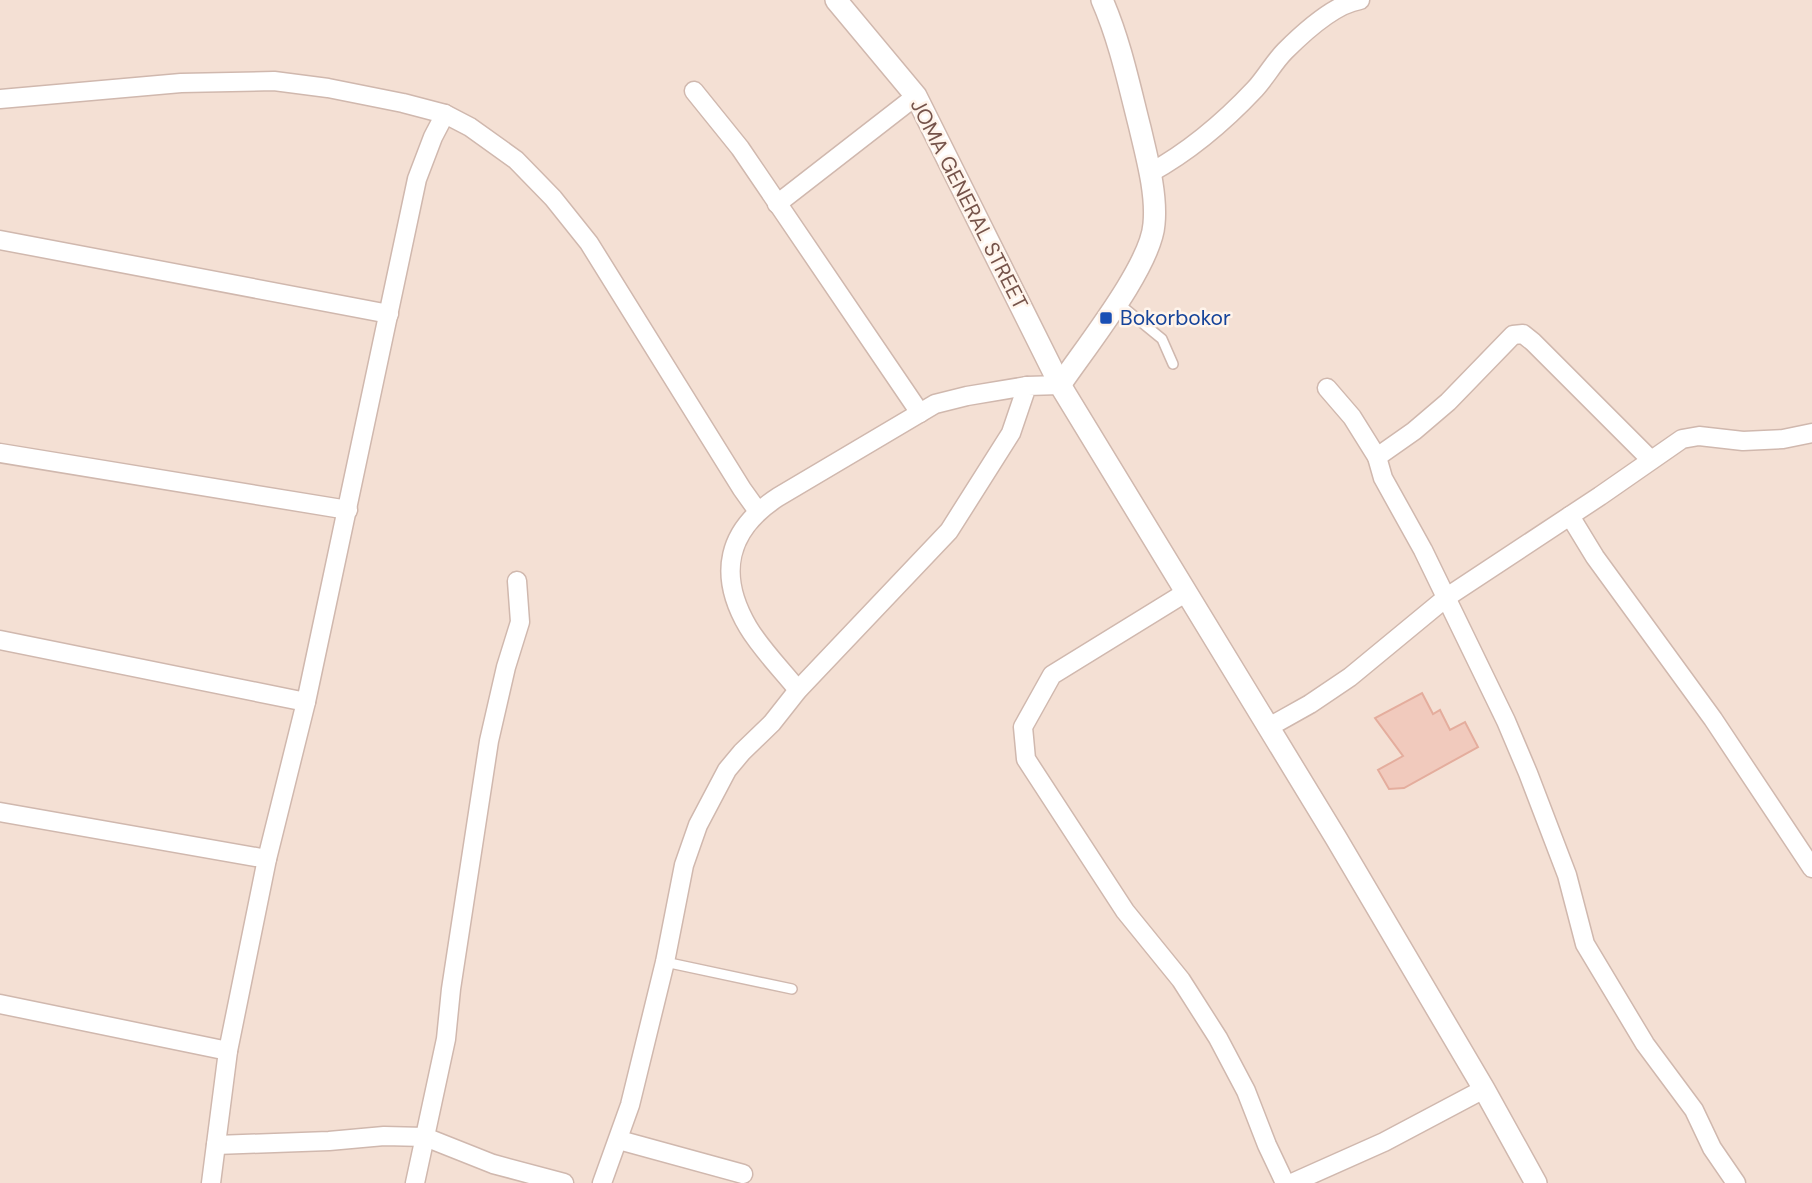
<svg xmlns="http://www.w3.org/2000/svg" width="1812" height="1183" font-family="'DM Sans',sans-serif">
	<rect width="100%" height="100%" fill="#fcf0e5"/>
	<rect fill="#f4e0d4" x="0" y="0" width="1812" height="1183"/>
	<polygon fill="#f1cabd" stroke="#e4ad9d" stroke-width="2" points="1422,693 1433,714 1440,710 1450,730 1465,722 1478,747 1404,788 1389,789 1378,770 1403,756 1375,718"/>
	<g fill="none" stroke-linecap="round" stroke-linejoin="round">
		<defs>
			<g id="service">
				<polyline points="1118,303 1162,339 1173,364"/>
				<polyline points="665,962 792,989"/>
			</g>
			<g id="minor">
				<polyline points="694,91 740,148 920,413"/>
				<polyline points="0,99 181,83 274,81 328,88 403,103 445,114 470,127 516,160 553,198 589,243 742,489 757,510"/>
				<path d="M 1150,173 C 1190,151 1224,122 1255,89 C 1266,77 1274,62 1285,51 C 1303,33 1335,4 1360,0"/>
				<polyline points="777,204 916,96"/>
				<polyline points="0,240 389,314"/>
				<polyline points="1327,388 1352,417 1377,457 1383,478 1423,550 1506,721 1528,773 1567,875 1585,944 1645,1044 1694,1110 1712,1148 1736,1183"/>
				<polyline points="0,453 348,510"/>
				<polyline points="1377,457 1414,431 1448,402 1513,335 1523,334 1533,342 1651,460"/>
				<polyline points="1570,516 1595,557 1713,719 1812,868"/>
				<polyline points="1185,593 1052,675 1023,727 1026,759 1125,911 1181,980 1218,1038 1246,1091 1267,1145 1285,1183"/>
				<polyline points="0,640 306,702"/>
				<path d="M 798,690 C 782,670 761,649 748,627 C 717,574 727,530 778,497 L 935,404 L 967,396 L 1027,386"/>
				<polyline points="1269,727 1310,704 1350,677 1447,597 1600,496 1682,439 1699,436 1743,441 1783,439 1812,433"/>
				<polyline points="0,812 267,859"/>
				<polyline points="0,1004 228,1051"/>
				<polyline points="619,1140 743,1174"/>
				<polyline points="216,1145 329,1141 384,1136 425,1137 493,1164 564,1183"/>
				<polyline points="211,1183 228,1051 267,859 306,702 417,179 433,137 445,114"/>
				<polyline points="415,1183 446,1039 451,989 489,741 506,667 520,622 517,581"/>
				<polyline points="602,1183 630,1105 665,962 684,865 698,825 727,770 742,752 772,723 798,690 949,531 1011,433 1027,386 1060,385"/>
				<polyline points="1292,1183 1384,1142 1484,1089"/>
			</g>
			<g id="tertiary">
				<polyline points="836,0 916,96 1060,385 1336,838 1484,1089 1536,1183"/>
				<path d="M 1060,385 C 1085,348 1151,266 1154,224 C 1157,194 1147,158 1140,128 C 1129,85 1120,41 1102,0"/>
			</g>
		</defs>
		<use href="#service" stroke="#d0b8ae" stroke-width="12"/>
		<use href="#minor" stroke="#d0b8ae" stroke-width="21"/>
		<use href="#tertiary" stroke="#d0b8ae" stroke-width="24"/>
		<use href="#service" stroke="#fff" stroke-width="9"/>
		<use href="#minor" stroke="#fff" stroke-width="18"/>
		<use href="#tertiary" stroke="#fff" stroke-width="21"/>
	</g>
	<rect fill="#1a4fb4" stroke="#fff4eb" stroke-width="2.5" x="1099" y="311" width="14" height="14" rx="3.5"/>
	<g text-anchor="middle" stroke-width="5" stroke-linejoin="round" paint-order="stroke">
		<g font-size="21" fill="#75534a" stroke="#fff4eb">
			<text transform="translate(969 204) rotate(63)" y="7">JOMA GENERAL STREET</text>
		</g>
		<g font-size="21" fill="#164399" stroke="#fff4eb" text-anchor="start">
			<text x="1120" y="325">Bokorbokor</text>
		</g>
	</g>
</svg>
